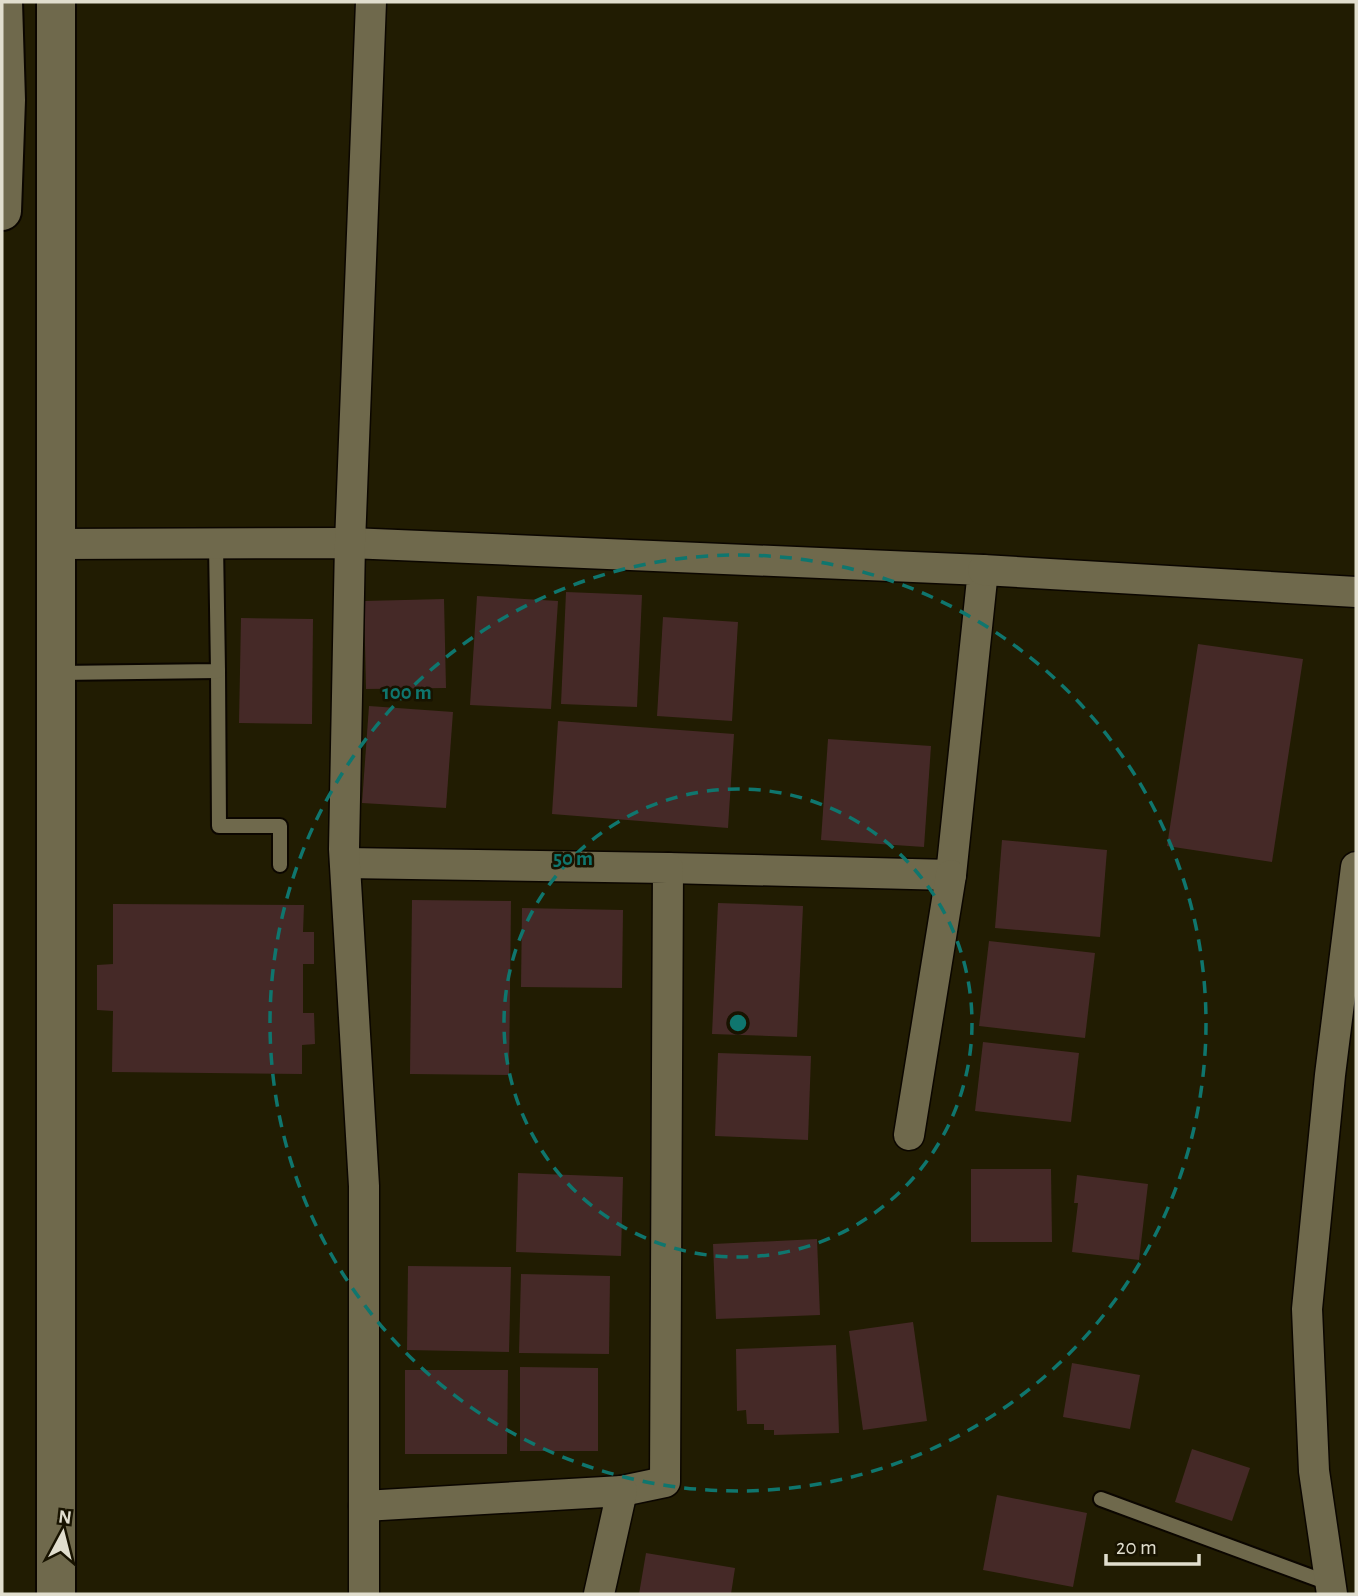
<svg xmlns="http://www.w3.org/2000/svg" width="1358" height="1596" font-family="'Alegreya Sans',sans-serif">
	<rect width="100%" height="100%" fill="#211c02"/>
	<g fill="#452927">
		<polygon points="566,592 642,595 637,707 561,704"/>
		<polygon points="477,596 558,601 551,709 470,705"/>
		<polygon points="444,599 446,688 366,689 364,601"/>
		<polygon points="663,617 738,622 732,721 657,716"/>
		<polygon points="241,618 313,619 312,724 239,723"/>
		<polygon points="1198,644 1303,659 1272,862 1167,846"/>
		<polygon points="369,706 453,712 446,808 362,803"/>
		<polygon points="558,721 734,734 728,828 552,814"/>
		<polygon points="828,739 931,746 924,847 821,840"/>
		<polygon points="1002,840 1107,850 1100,937 995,928"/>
		<polygon points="412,900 511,901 509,1075 410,1074"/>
		<polygon points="718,903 803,906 797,1037 712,1034"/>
		<polygon points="113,904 304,905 303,932 314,932 314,964 303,964 303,1013 314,1013 315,1044 302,1045 302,1074 112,1072 113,1011 97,1010 97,965 113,964"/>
		<polygon points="522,908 623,910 622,988 521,987"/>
		<polygon points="989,941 1095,953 1085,1038 979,1026"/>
		<polygon points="983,1042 1079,1053 1071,1122 975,1111"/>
		<polygon points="718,1053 811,1056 808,1140 715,1136"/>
		<polygon points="971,1169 1051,1169 1052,1242 971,1242"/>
		<polygon points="518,1173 623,1177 621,1256 516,1252"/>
		<polygon points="1077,1175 1148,1184 1139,1260 1072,1252 1078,1203 1074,1203"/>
		<polygon points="817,1239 820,1315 716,1319 713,1244"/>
		<polygon points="408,1266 511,1267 509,1352 407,1350"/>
		<polygon points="521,1274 610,1276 609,1354 519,1353"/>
		<polygon points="913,1322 927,1421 863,1430 849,1331"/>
		<polygon points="836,1345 839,1433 774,1435 774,1430 764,1430 764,1424 747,1424 746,1410 737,1411 736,1349"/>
		<polygon points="1072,1363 1140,1375 1130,1429 1063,1417"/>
		<polygon points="520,1367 598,1368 598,1451 520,1451"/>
		<polygon points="405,1370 508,1370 507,1454 405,1454"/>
		<polygon points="1192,1449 1250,1468 1232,1521 1175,1502"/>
		<polygon points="997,1495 1087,1513 1073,1587 983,1570"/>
		<polygon points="646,1553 735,1568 731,1594 639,1594"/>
	</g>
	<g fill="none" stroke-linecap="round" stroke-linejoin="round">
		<defs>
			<g id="lane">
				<polyline points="218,671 219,826 280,826 280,865"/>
				<polyline points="58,673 218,671 216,544"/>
				<polyline points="1101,1499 1331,1584"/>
			</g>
			<g id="street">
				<polyline points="56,544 350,543 983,570 951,875 668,868"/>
				<polyline points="983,570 1356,592"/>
				<polyline points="345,863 668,868 665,1482 622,1491"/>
				<polyline points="909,1135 951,875"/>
				<polyline points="364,1506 622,1491 599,1594"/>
				<polyline points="364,1594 364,1186 344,849 350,543 371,2"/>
				<polyline points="1332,1594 1314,1471 1307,1309 1330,1075 1356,867"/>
			</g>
			<g id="secondary">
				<polyline points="2,211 6,100 3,2"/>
				<polyline points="56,1594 56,2"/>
			</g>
		</defs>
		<use href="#lane" stroke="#0b0600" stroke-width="18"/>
		<use href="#street" stroke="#0b0600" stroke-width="33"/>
		<use href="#secondary" stroke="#0b0600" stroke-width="42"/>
		<use href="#lane" stroke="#6f694c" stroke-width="14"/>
		<use href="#street" stroke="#6f694c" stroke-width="30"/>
		<use href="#secondary" stroke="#6f694c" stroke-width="38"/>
	</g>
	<g fill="none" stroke="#0f766e" stroke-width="3.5" stroke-dasharray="12 9">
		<circle cx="738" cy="1023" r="234"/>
		<circle cx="738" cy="1023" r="468"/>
	</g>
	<circle cx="738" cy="1023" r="10" fill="#0f766e" stroke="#181300" stroke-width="3.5"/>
	<g font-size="21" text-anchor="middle" font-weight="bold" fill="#0f766e" stroke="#181300" stroke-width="5" stroke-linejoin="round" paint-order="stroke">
		<text x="407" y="699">100 m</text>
		<text x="573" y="865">50 m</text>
	</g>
	<rect width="1358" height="1596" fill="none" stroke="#e1dece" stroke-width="7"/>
	<g transform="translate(63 1533) rotate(7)" stroke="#181300" stroke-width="5" paint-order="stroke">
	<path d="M0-5L12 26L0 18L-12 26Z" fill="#e1dece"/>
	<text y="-10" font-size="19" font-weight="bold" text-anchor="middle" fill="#e1dece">N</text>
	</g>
	<path d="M1106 1554v10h93v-10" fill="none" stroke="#e1dece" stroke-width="3.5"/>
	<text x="1116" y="1554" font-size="21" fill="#e1dece" stroke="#181300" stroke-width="5" paint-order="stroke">20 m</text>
</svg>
